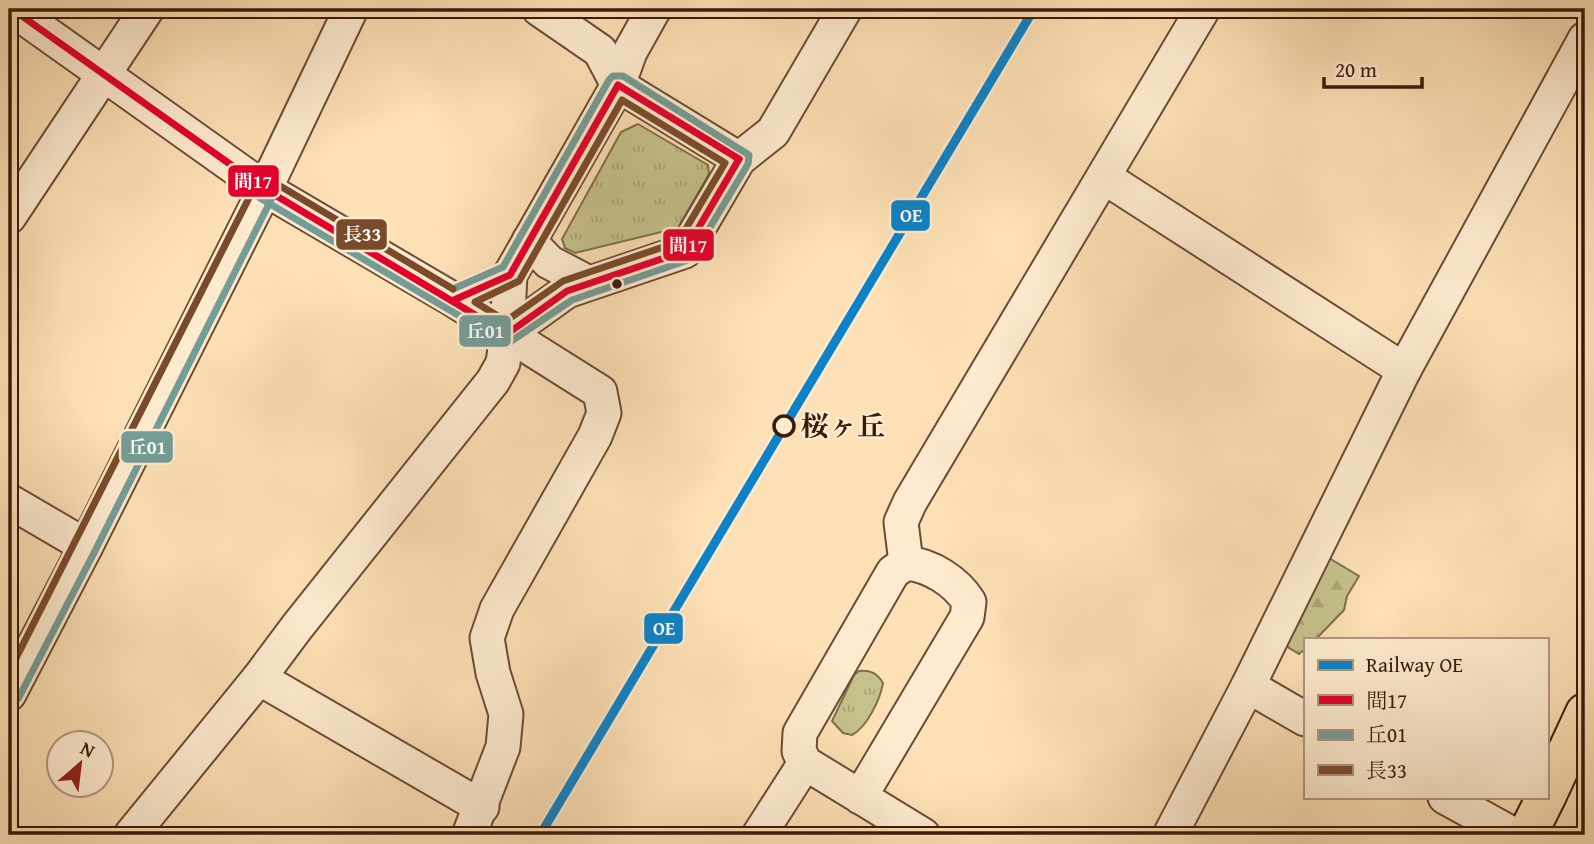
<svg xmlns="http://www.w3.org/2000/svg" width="1594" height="844" font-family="'Gentium Book Plus','Noto Serif JP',serif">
	<defs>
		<pattern id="grass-tufts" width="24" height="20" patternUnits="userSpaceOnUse" patternTransform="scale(1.75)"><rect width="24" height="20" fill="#c5c18a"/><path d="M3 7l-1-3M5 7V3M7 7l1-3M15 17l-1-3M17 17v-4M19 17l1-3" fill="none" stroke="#aaa576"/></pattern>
		<pattern id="forest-firs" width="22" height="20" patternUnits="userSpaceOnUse" patternTransform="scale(1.75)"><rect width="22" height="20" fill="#c5c18a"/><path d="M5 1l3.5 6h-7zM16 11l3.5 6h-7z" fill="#aaa576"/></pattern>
	</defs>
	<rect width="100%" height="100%" fill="#fde0b5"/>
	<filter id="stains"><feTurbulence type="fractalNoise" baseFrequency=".00286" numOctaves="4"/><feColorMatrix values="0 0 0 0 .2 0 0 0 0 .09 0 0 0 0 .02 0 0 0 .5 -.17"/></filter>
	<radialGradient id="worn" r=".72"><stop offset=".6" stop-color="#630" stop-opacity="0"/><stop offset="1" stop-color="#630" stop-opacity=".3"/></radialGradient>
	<g fill="url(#grass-tufts)" stroke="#806d4a" stroke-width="2">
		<polygon points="638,124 708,165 709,174 678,228 575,253 565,248 562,239 621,132"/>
		<path d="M 859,671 C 871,670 877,673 883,683 C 880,700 867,727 852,735 L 843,733 L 832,721 L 854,675 Z"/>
	</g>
	<polygon fill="url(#forest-firs)" stroke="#806d4a" stroke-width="2" points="1324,555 1359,576 1347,596 1344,610 1316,639 1305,639 1305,649 1299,654 1283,644"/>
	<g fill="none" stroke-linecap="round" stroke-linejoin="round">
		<defs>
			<g id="minor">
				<polyline points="12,9 265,189 454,300 600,392 604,413 595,436 497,609 487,638 493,673 506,714 503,747 469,835"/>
				<polyline points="539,9 600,51 618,85"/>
				<polyline points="618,85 630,52 654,9"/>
				<polyline points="1104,177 1404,370"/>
				<polyline points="9,217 147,9"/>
				<polyline points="529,241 549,262 587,282"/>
				<polyline points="507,334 567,291 685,251 739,159 773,132 845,9"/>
				<polyline points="9,501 86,546"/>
				<polyline points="906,563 901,522 910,502 1203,9"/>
				<polyline points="259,678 482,807"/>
				<polyline points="1248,686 1305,719"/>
				<polyline points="9,694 86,546 265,189 351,9"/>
				<path d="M 860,797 L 967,617 L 969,602 C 956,581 930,565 906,563 L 893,572 L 800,733 L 799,751 L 805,763 L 923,835"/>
				<polyline points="1445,797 1514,835"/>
				<polyline points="131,835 259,678 297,627 493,381 503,363 507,334 510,275 618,85 739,159"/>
				<polyline points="759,835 805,763"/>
				<polyline points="1170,835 1248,686 1404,370 1585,39"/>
			</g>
			<g id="highway">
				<polyline points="1547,795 1585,713"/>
				<polyline points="1527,835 1546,797"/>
			</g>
		</defs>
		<use href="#minor" stroke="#6c4b36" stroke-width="37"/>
		<use href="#highway" stroke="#3b190b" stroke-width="42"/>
		<use href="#minor" stroke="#feebcf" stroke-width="33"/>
		<use href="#highway" stroke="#fde0b5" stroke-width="38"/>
		<defs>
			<g id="bus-1">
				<polyline points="12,9 265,189 507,334"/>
				<polyline points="454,300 510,275 618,85 739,159"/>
				<polyline points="507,334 567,291 685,251 739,159"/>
			</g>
			<g id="bus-2">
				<polyline points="260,198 507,344 572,300 691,259 748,164 749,155 623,76 613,76 609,80 503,267 453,289"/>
				<polyline points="18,699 95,551 274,194"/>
			</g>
			<g id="bus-3">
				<polygon points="622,100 725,163 678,242 563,281 506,321 475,302 519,281"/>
				<polyline points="270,180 453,289"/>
				<polyline points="9,672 256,184"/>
			</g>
		</defs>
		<use href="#bus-1" stroke="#feebcf" stroke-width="12"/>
		<use href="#bus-2" stroke="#feebcf" stroke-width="12"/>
		<use href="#bus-3" stroke="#feebcf" stroke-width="12"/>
		<use href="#bus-1" stroke="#e4002b" stroke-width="7"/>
		<use href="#bus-2" stroke="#759d97" stroke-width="7"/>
		<use href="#bus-3" stroke="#7a4b2a" stroke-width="7"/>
		<defs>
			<polyline id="rail-1" points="540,835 1034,9"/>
		</defs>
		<use href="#rail-1" stroke="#feebcf" stroke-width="14"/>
		<use href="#rail-1" stroke="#0d82c7" stroke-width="9"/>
	</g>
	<circle fill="#3b190b" stroke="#feebcf" stroke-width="2.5" cx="617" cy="284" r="6"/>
	<circle fill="#feebcf" stroke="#3b190b" stroke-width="3.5" cx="784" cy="426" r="10"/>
	<g text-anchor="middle" stroke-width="5" stroke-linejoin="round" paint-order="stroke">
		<g font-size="28" font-weight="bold" fill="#3b190b" stroke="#feebcf" text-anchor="start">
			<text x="801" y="436">桜ヶ丘</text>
		</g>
	</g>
	<g stroke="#feebcf" stroke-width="2.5">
		<rect x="227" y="164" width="53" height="34" rx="7" fill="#e4002b"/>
		<rect x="890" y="199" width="41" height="33" rx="7" fill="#0d82c7"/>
		<rect x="335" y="218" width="53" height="33" rx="7" fill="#7a4b2a"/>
		<rect x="662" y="228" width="53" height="34" rx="7" fill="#e4002b"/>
		<rect x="458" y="314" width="54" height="34" rx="7" fill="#759d97"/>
		<rect x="120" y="430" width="54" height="34" rx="7" fill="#759d97"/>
		<rect x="643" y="612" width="41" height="33" rx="7" fill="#0d82c7"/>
	</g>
	<g font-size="19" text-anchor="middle" font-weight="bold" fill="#fff">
		<text x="253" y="188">間17</text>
		<text x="911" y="222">OE</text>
		<text x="362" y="241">長33</text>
		<text x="688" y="252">間17</text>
		<text x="485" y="338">丘01</text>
		<text x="147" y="454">丘01</text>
		<text x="664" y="635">OE</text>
	</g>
	<rect width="1594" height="844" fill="none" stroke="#fde0b5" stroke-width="35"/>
	<rect x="10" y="10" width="1573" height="823" fill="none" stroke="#3b190b" stroke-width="3.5"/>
	<rect x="18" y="18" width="1559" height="809" fill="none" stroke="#3b190b" stroke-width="2"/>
	<rect x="1304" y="638" width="245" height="161" fill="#feebcf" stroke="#b09781" stroke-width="2"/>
	<rect x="1318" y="660" width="35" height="10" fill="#0d82c7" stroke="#b09781" stroke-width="2"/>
	<text x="1366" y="672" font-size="21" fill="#3b190b">Railway OE</text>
	<rect x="1318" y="695" width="35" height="10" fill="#e4002b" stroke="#b09781" stroke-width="2"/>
	<text x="1366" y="708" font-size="21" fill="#3b190b">間17</text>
	<rect x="1318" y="730" width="35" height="10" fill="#759d97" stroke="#b09781" stroke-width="2"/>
	<text x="1366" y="742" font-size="21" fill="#3b190b">丘01</text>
	<rect x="1318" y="765" width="35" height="10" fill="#7a4b2a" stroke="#b09781" stroke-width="2"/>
	<text x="1366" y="778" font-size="21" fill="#3b190b">長33</text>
	<g transform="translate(80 764) rotate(28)"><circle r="33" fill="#feebcf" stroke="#b09781" stroke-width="2"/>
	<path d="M0-5L12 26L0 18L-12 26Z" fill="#8f2418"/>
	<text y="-10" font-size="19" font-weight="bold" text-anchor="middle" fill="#3b190b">N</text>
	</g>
	<path d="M1324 77v10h98v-10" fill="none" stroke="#3b190b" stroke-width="3.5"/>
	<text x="1335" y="77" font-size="21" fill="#3b190b" stroke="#feebcf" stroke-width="5" paint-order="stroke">20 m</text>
	<rect width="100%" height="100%" filter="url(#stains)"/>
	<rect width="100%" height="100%" fill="url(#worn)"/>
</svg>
